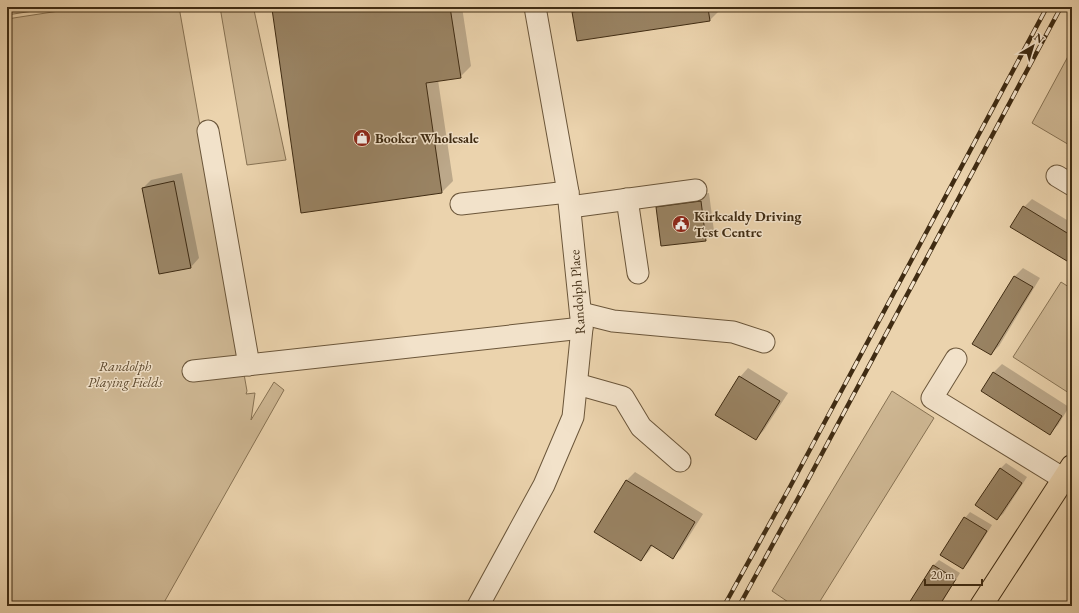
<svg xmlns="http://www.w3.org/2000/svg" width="1079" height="613" font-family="'EB Garamond',serif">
	<rect width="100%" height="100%" fill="#ebd3ad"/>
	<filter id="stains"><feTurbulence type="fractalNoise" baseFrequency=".005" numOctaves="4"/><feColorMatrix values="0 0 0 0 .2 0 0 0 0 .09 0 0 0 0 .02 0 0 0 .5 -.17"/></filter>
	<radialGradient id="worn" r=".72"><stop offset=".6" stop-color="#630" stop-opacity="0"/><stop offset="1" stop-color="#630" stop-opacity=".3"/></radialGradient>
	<g fill="#ceb793" stroke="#877253">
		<polygon points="7,7 59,7 7,15"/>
		<polygon points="85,7 179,7 247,391 246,394 255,393 251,420 274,382 284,390 162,606 7,606 7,19"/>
		<polygon points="220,7 264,7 254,10 286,160 247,165"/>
		<polygon points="1072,49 1072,144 1071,146 1032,123"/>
		<polygon points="1061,282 1072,289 1072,395 1013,357"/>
		<polygon points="892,391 934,418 817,606 794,606 772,591"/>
	</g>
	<g fill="#0003">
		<polygon points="275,7 462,7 471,66 460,77 438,80 453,181 442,192 273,9"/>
		<polygon points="579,7 720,7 721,9 710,20 573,13"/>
		<polygon points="182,173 199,258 191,267 159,273 143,188 151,180"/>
		<polygon points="709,193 714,231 705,240 657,207 666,199"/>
		<polygon points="1032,199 1072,223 1072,263 1024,207"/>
		<polygon points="1023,268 1040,278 999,346 991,354 974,344 1015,276"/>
		<polygon points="1002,364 1069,407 1058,425 1049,434 993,373"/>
		<polygon points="748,368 788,393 764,430 756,439 740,377"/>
		<polygon points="1006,463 1027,477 1003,514 997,519 1000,469"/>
		<polygon points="635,472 703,514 681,549 673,557 653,545 649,551 641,560 626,481"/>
		<polygon points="970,512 992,525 968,563 963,568 965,518"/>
		<polygon points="939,560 960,573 940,606 916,606 934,565"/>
	</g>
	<g fill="#998363" stroke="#402c13">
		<polygon points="287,7 450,7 461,78 426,83 442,193 301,213 272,9"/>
		<polygon points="604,7 685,7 686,11 708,8 710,21 577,41 572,12 604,8"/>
		<polygon points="174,181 191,268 159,274 142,188"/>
		<polygon points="701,201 706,241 661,246 656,207"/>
		<polygon points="1023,206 1072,236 1072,264 1010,227"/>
		<polygon points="1014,276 1033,287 991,355 972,344"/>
		<polygon points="993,372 1062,416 1050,435 981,391"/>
		<polygon points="739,376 780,401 756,440 715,415"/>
		<polygon points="1000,468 1022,483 997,520 975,505"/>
		<polygon points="626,480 695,522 673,559 651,545 641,561 594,532"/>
		<polygon points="964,517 987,531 963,569 940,555"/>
		<polygon points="933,565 956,579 939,606 914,606 909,603"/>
	</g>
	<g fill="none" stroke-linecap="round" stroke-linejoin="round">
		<defs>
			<g id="minor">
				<polyline points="208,131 249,365"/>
				<polyline points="1057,176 1072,185"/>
				<polyline points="627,199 638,273"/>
				<polyline points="461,204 568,192"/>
				<polyline points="570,207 696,190"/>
				<polyline points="581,313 613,321 733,332 764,342"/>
				<polyline points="956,359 932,398 1064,479"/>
				<polyline points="193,371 582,328"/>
				<polyline points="577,384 623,397 641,427 680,461"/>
				<polyline points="478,606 544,485 573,417 582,328 568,192 535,7"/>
			</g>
			<polyline id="major" points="981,606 1072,466"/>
		</defs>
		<use href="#minor" stroke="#6b563a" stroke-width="23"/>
		<use href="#major" stroke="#402c13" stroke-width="24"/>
		<use href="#minor" stroke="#f2e2ca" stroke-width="21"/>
		<use href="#major" stroke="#ebd3ad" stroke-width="22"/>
		<defs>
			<g id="rail">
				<polyline points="724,606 791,485 1047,7"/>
				<polyline points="739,606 802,491 1061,7"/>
			</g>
		</defs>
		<use href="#rail" stroke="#402c13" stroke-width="4.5"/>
		<use href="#rail" stroke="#f2e2ca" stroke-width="3" stroke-dasharray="9" stroke-linecap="butt"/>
	</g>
	<defs>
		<symbol id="shop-disc" viewBox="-11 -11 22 22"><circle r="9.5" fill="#8f2418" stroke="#f2e2ca"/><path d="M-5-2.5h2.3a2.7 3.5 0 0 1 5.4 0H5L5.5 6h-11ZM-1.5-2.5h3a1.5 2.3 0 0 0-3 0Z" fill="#fff"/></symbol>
		<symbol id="civic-disc" viewBox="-11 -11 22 22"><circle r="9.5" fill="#8f2418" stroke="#f2e2ca"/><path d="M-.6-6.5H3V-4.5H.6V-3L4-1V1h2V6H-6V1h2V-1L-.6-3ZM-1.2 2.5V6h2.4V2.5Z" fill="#fff"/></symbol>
	</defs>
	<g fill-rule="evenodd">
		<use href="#shop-disc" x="352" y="128" width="20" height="20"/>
		<use href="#civic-disc" x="671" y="214" width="20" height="20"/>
	</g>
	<g text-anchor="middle" stroke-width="3" stroke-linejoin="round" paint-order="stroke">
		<g font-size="14" font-weight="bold" fill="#402c13" stroke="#f2e2ca" text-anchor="start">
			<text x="375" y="143">Booker Wholesale</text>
			<text x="694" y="221">Kirkcaldy Driving<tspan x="694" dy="16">Test Centre</tspan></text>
		</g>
		<g font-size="14" fill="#402c13" stroke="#f2e2ca">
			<text transform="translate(577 292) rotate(-94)" y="5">Randolph Place</text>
		</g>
		<g font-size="14" font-style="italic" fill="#5c482d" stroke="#f2e2ca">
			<text x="125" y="371">Randolph<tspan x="125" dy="16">Playing Fields</tspan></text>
		</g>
	</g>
	<rect width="1079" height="613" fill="none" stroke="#ebd3ad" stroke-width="24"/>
	<rect x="8" y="8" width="1063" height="597" fill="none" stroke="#402c13" stroke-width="2"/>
	<rect x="12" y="12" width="1055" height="589" fill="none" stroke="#402c13"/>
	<g transform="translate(1033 46) rotate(38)" stroke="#f2e2ca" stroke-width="3" paint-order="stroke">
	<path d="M0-3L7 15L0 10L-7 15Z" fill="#402c13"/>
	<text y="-6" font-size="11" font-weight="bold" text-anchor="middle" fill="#402c13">N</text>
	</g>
	<path d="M925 579v6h57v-6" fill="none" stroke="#402c13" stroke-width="2"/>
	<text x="931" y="579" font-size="12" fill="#402c13" stroke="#f2e2ca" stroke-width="3" paint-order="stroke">20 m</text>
	<rect width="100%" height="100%" filter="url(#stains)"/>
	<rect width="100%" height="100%" fill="url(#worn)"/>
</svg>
